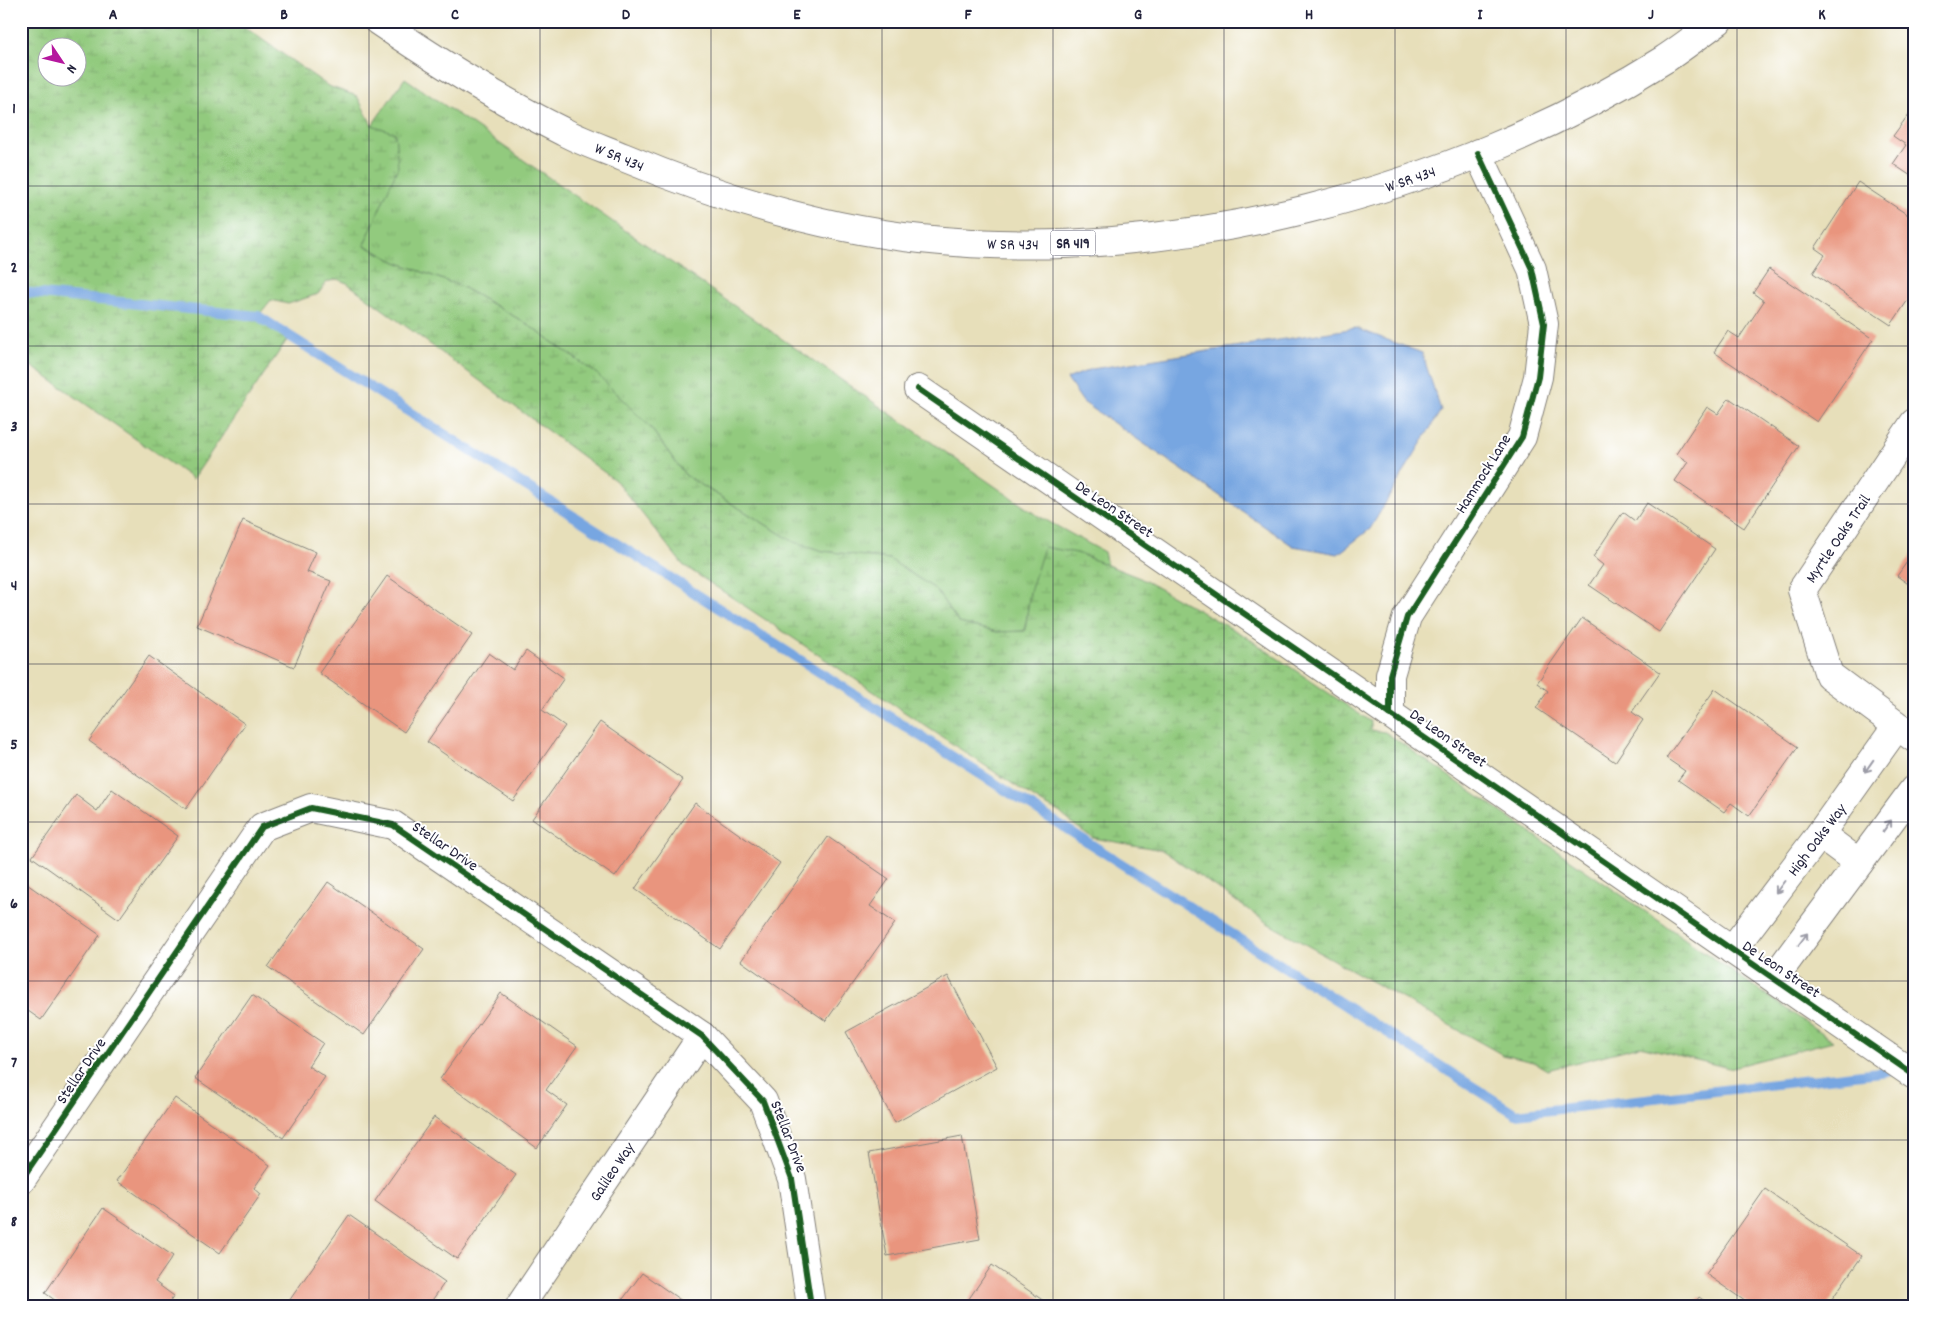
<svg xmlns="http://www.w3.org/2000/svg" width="1935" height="1327" font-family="Dekko,sans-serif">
	<defs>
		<pattern id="grass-tufts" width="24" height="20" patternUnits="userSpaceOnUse" patternTransform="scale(1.25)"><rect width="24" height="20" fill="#92ca7e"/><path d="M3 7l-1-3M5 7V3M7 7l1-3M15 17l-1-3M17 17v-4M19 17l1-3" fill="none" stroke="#7ead6e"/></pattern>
		<pattern id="wetland-marsh" width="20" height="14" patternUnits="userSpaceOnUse" patternTransform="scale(1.25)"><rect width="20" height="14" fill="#92ca7e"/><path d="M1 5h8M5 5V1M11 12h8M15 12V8" fill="none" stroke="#7ead6e"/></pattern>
	</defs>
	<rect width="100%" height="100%" fill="#fff"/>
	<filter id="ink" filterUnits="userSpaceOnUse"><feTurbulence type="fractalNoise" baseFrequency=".02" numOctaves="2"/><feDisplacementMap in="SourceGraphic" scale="10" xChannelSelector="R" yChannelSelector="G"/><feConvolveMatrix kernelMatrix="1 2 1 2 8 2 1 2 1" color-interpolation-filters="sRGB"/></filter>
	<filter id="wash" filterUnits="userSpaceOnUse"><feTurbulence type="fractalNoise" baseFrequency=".0096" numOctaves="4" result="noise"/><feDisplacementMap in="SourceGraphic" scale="20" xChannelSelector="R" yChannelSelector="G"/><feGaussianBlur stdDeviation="1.12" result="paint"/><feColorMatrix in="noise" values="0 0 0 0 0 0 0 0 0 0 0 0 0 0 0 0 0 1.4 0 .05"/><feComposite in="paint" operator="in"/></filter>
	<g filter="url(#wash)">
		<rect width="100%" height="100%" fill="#e7dfba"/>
		<polygon fill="url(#grass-tufts)" stroke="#5a765c" points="405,78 1035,514 1104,552 1107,565 1077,553 1030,592 1025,631 997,632 959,623 935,589 889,559 823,551 794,542 685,475 650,427 597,374 524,322 462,287 396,262 364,245 377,215 372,125"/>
		<path fill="url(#wetland-marsh)" stroke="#5a765c" fill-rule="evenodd" d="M 21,21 L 236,21 L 328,86 L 357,96 L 372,125 L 395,133 L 398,167 L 364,245 L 396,262 L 462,287 L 524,322 L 597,374 L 650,427 L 685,475 L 794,542 L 823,551 L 889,559 L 935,589 L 959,623 L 997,632 L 1025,631 L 1030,592 L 1044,547 L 1077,553 L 1140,578 L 1245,636 L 1371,722 L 1371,730 L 1385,732 L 1833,1041 L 1729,1068 L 1640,1046 L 1547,1070 L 1534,1062 L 1503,1055 L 1269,924 L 1162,850 L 1093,838 L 1073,824 L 1059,812 L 1043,804 L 683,565 L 616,481 L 347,283 L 337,279 L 327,282 L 318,294 L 288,304 L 271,300 L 258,316 L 289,337 L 193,479 L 21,359 ZM 48,48 L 78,48 L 78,78 L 48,78 Z"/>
		<polygon fill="#77a6e1" stroke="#4c648e" points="1356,328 1422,353 1441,410 1370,529 1338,554 1293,546 1083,402 1067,379 1092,369"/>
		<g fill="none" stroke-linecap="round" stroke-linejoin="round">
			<polyline stroke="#77a6e1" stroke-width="10" points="21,292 258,316 1516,1114 1897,1070"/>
		</g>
		<g id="blocks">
			<g fill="#e9957e">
				<polygon points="1914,107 1914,178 1893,164 1906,145 1893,136"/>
				<polygon points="1858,182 1914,219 1914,270 1909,278 1914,282 1914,291 1891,325 1813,273 1825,255 1815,248"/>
				<polygon points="1769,269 1873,339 1817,422 1714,352 1728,331 1739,338 1764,301 1753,293"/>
				<polygon points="1729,398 1799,446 1744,528 1675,481 1688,462 1676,454 1707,407 1718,414"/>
				<polygon points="1647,503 1715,549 1659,632 1589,585 1603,565 1593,557 1623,512 1635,521"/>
				<polygon points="243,520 316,552 307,572 331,581 294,667 197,626"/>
				<polygon points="1914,552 1914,588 1897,576"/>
				<polygon points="387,576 472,635 404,732 319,673"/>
				<polygon points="1582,618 1660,672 1632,712 1643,720 1615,762 1536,708 1548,691 1537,683"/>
				<polygon points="526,651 564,678 542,710 565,726 513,801 427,742 489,653 513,670"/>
				<polygon points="149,656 245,724 186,809 89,741"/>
				<polygon points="1715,689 1798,747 1749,816 1731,803 1724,812 1678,780 1685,771 1666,758"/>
				<polygon points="600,722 683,780 615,877 532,819"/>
				<polygon points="112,789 178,836 119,919 32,857 76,795 97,811"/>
				<polygon points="695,803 780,863 720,949 635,889"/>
				<polygon points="828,837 889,879 870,906 895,923 826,1021 741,961"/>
				<polygon points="21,880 100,935 41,1020 21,1006"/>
				<polygon points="328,882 424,949 364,1035 268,967"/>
				<polygon points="948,976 997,1067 895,1123 846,1032"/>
				<polygon points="501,993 577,1046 546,1090 567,1105 537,1148 440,1079"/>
				<polygon points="252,995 323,1043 308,1066 325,1077 283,1138 195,1078"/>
				<polygon points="175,1098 270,1165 254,1188 261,1194 220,1253 117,1181"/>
				<polygon points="434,1117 516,1175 457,1259 375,1201"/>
				<polygon points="962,1136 980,1239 887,1256 869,1153"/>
				<polygon points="1765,1189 1862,1256 1827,1306 1752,1306 1706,1274"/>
				<polygon points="103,1208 173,1256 155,1282 174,1296 167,1306 63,1306 45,1293"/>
				<polygon points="349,1215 445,1282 428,1306 296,1306 289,1301"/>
				<polygon points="992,1265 1051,1306 964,1306"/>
				<polygon points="642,1273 689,1306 618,1306"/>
				<polygon points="1699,1297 1712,1306 1693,1306"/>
			</g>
		</g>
	</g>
	<g filter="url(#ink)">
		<use href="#blocks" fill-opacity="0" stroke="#84807a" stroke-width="1"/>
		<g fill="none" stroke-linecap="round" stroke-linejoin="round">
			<defs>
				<g id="minor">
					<polyline points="918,389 1914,1075"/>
					<polyline points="1914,423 1802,590 1829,675 1914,738"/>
					<polyline points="1390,714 1390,675 1407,617 1522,437 1538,377 1544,324 1532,269 1478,153"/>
					<polyline points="1820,834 1859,863"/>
					<polyline points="1732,950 1820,834 1897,726"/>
					<polyline points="1774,978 1914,789"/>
					<polyline points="21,1180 262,827 311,808 393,825 702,1036 763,1101 792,1179 811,1306"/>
					<polyline points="520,1306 702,1036"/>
				</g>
				<path id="major" d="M 378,21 C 438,62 499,100 564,132 C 583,142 604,149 623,157 C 716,196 821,228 921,239 C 1171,266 1453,192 1665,59 C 1683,47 1700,34 1718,21"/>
			</defs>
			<use href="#minor" stroke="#84807a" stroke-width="30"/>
			<use href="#major" stroke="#84807a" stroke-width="30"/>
			<use href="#minor" stroke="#fff" stroke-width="28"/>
			<use href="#major" stroke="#fff" stroke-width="28"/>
			<defs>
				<g id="cycleway">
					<polyline points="918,389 1914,1075"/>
					<polyline points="1390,714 1390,675 1407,617 1522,437 1538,377 1544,324 1532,269 1478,153"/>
					<polyline points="21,1180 262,827 311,808 393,825 702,1036 763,1101 792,1179 811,1306"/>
				</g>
			</defs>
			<use href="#cycleway" stroke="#fff" stroke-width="9"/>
			<use href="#cycleway" stroke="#1b5e20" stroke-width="6"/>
		</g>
		<defs><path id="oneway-shaft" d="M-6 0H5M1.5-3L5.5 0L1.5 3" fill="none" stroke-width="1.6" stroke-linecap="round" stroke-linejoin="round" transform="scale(1.25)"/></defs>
		<g stroke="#9c9ca7">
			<use href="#oneway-shaft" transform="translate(1869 766) rotate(125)"/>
			<use href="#oneway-shaft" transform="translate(1887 826) rotate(-54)"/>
			<use href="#oneway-shaft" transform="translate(1780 887) rotate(127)"/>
			<use href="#oneway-shaft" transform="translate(1803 939) rotate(-53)"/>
		</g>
	</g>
	<path fill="none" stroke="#22223b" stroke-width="1" stroke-opacity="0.55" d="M 198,21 L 198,1306M 369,21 L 369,1306M 540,21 L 540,1306M 711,21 L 711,1306M 882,21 L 882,1306M 1053,21 L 1053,1306M 1224,21 L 1224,1306M 1395,21 L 1395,1306M 1566,21 L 1566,1306M 1737,21 L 1737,1306M 21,186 L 1914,186M 21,346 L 1914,346M 21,504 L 1914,504M 21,664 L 1914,664M 21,822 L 1914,822M 21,981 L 1914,981M 21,1140 L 1914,1140"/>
	<g text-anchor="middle" stroke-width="4" stroke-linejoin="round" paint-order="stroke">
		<rect fill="#fff" stroke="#646476" stroke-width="1" x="1050.5" y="230.5" width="45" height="25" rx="4"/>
		<g font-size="15" font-weight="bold" fill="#22223b">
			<text x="1073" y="248">SR 419</text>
		</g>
		<g font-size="16" fill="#22223b" stroke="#fff">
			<text transform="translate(620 156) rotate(23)" y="6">W SR 434</text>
			<text transform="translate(1410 178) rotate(-19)" y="6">W SR 434</text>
			<text transform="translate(1013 243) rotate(1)" y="6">W SR 434</text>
			<text transform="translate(1482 473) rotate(-58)" y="6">Hammock Lane</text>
			<text transform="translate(1115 508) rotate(34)" y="6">De Leon Street</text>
			<text transform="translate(1837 538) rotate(-56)" y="6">Myrtle Oaks Trail</text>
			<text transform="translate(1449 737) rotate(35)" y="6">De Leon Street</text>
			<text transform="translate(1816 839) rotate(-53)" y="6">High Oaks Way</text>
			<text transform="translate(446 845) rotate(34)" y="6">Stellar Drive</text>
			<text transform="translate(1782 968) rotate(34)" y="6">De Leon Street</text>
			<text transform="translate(80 1070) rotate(-56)" y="6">Stellar Drive</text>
			<text transform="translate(790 1136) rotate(69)" y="6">Stellar Drive</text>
			<text transform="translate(611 1171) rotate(-56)" y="6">Galileo Way</text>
		</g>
	</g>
	<rect width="1935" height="1327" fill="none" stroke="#fff" stroke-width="55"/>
	<g transform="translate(62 62) rotate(125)"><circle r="24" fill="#ffffff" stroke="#a7a7b1"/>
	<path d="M0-4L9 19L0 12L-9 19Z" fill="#b5179e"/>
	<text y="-8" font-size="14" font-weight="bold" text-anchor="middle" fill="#22223b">N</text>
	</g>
	<rect x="28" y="28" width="1880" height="1272" fill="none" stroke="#22223b" stroke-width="2"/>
	<g font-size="16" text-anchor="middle" font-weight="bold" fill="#22223b">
		<text x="113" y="19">A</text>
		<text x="284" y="19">B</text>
		<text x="455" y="19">C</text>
		<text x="626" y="19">D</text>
		<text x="797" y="19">E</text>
		<text x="968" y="19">F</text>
		<text x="1138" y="19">G</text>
		<text x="1309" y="19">H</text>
		<text x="1480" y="19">I</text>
		<text x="1651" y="19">J</text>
		<text x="1822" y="19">K</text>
		<text x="14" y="113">1</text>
		<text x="14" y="272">2</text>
		<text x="14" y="431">3</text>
		<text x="14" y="590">4</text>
		<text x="14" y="749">5</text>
		<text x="14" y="908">6</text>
		<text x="14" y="1067">7</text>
		<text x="14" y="1226">8</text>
	</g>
</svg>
